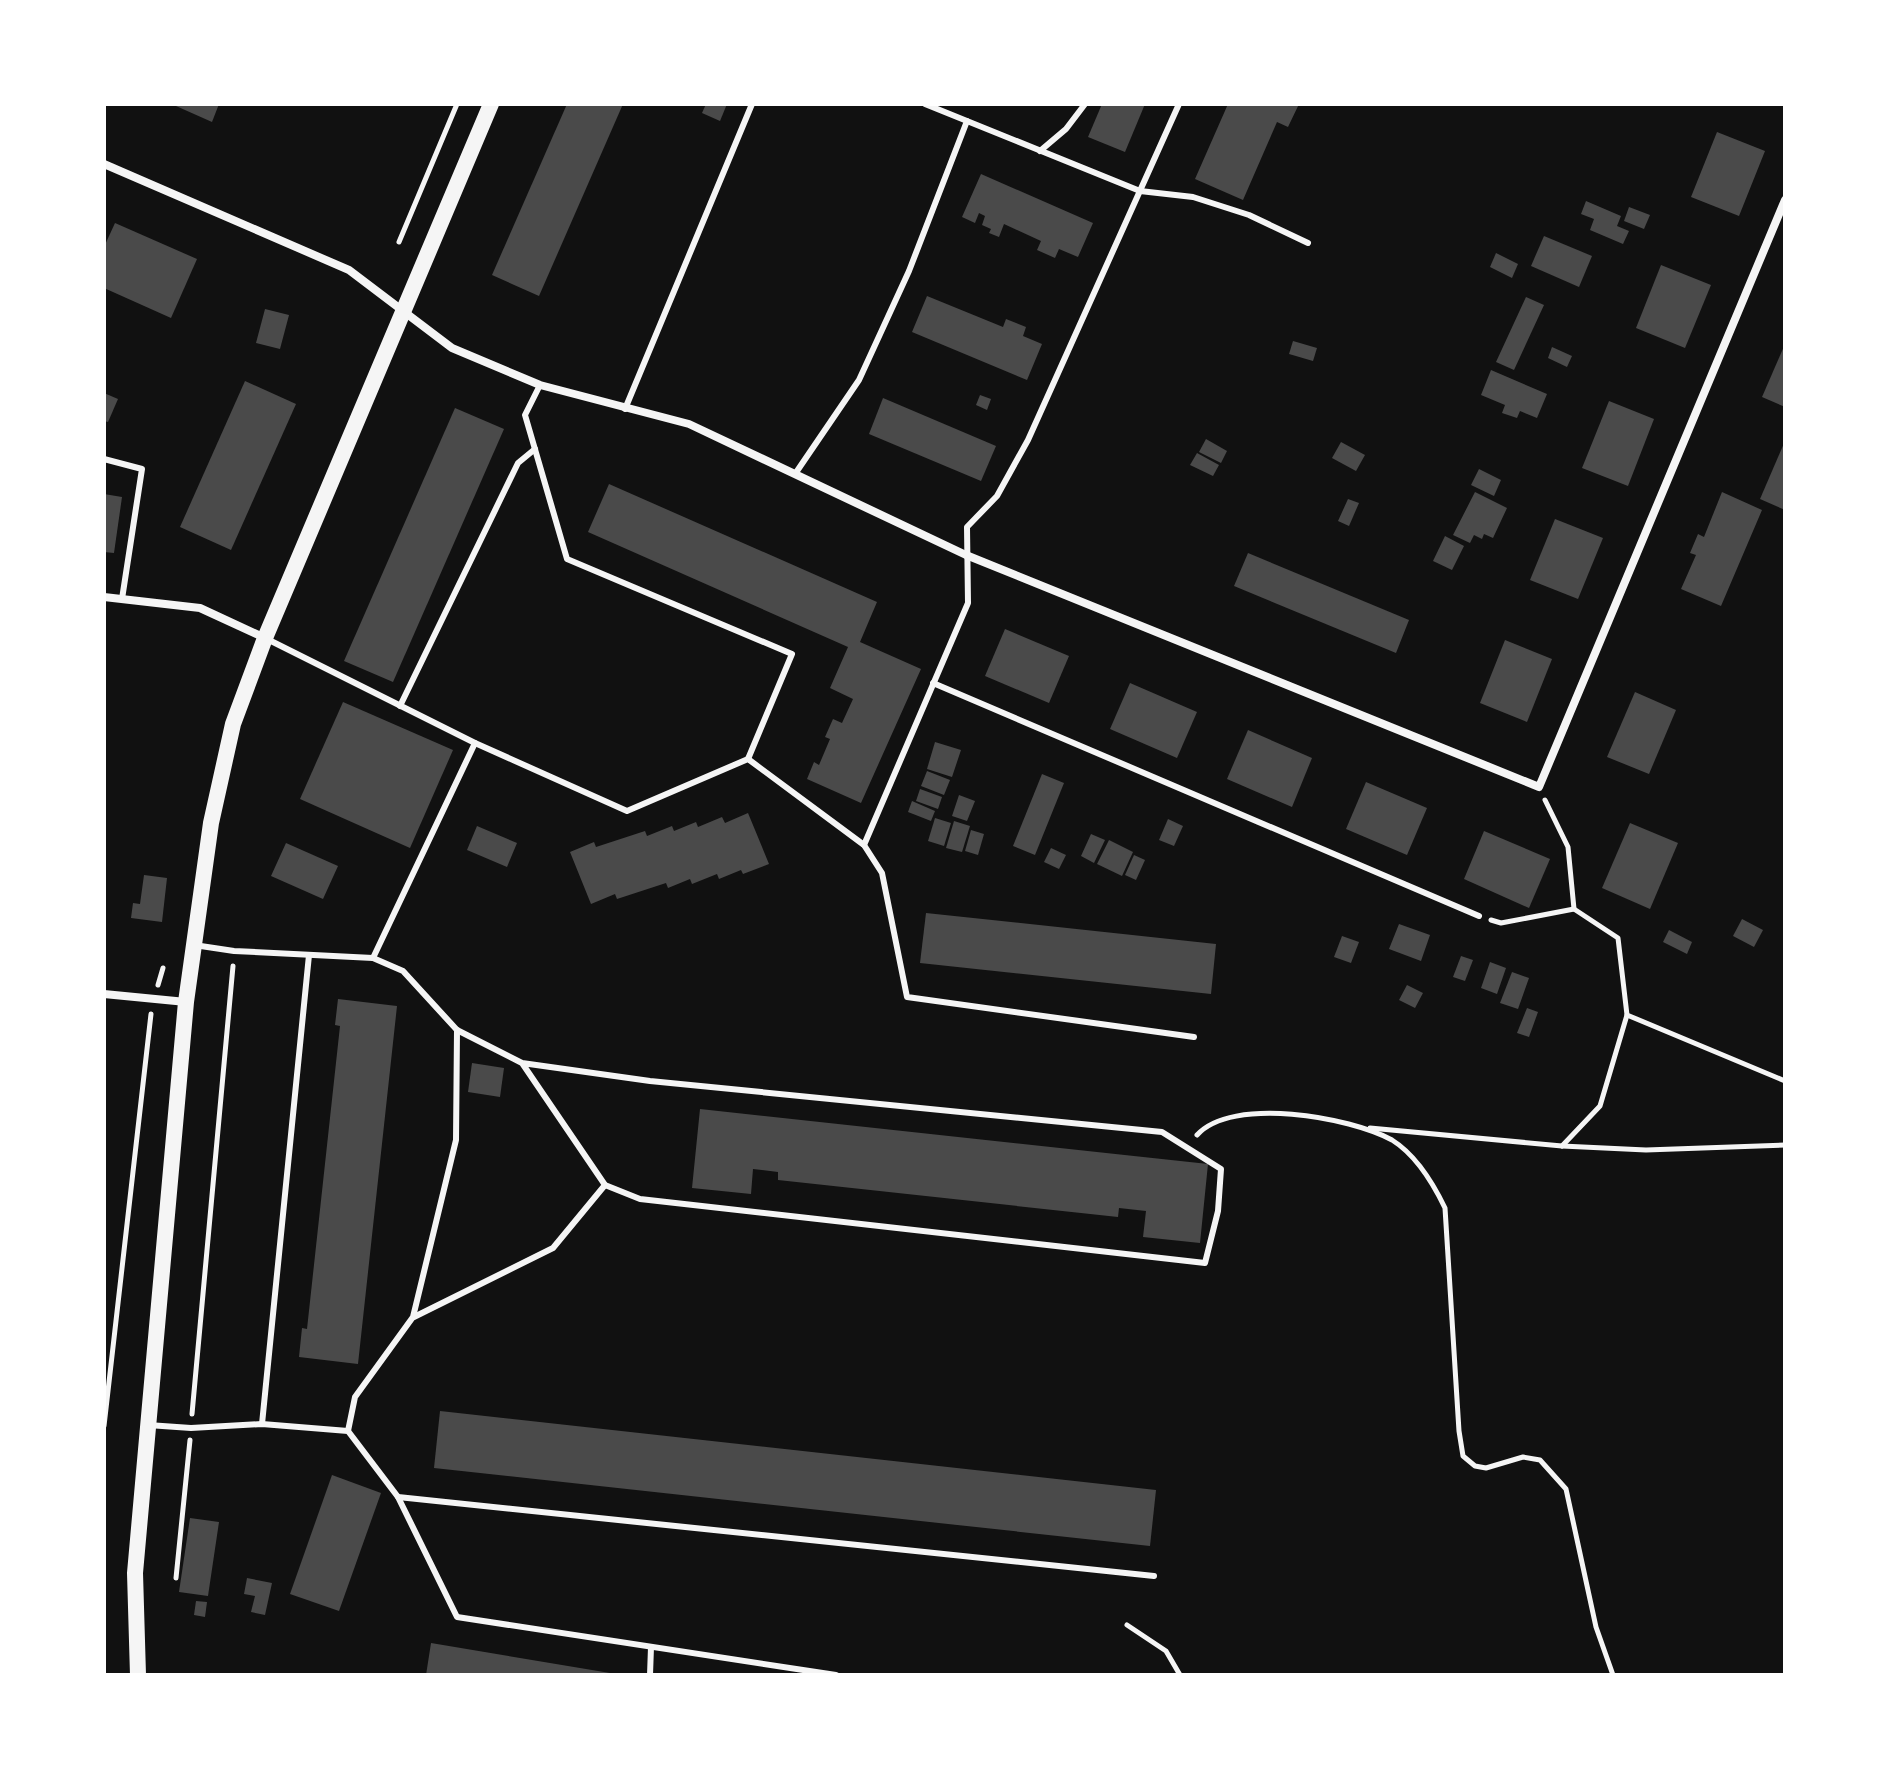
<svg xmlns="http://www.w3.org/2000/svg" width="1889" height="1779" font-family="'PT Sans Narrow',sans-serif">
	<rect width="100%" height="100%" fill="#111"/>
	<g fill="#4a4a4a">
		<polygon points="177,104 219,104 212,122 176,106"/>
		<polygon points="567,104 623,104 539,296 492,275"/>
		<polygon points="706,104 727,104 720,121 702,113"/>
		<polygon points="1102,104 1145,104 1125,152 1088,137"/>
		<polygon points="1228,104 1299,104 1288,127 1277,122 1243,200 1195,179"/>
		<polygon points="1717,132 1765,151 1739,216 1691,197"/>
		<polygon points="981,174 1093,223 1078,257 1059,249 1055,258 1037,250 1041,241 1004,224 999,237 989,233 991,229 982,225 985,216 979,213 975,223 962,217"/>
		<polygon points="1586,201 1621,216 1617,226 1629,231 1623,244 1590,230 1594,219 1581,214"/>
		<polygon points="1629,207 1650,215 1644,229 1624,221"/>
		<polygon points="115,223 197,259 171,318 104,288 104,247"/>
		<polygon points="1544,236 1592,256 1579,287 1531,266"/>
		<polygon points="1496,253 1518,264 1512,278 1490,267"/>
		<polygon points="1661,265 1711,285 1685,348 1636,328"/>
		<polygon points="927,296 1003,327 1006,319 1026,327 1023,336 1042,344 1027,380 912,332"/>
		<polygon points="1526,297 1544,305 1514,370 1496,362"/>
		<polygon points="265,309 289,315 280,349 256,343"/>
		<polygon points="1293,341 1317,348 1313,361 1289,354"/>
		<polygon points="1785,344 1785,407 1762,397"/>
		<polygon points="1552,347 1572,356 1567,367 1548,358"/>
		<polygon points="1491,370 1547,394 1537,418 1520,411 1517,418 1502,413 1505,405 1481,395"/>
		<polygon points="245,381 296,404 231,550 180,527"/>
		<polygon points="104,393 118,399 108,422 104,421"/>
		<polygon points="980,395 991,399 987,410 976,405"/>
		<polygon points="883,398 996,446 981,481 869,434"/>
		<polygon points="1609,401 1654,419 1628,486 1582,468"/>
		<polygon points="455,408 504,429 393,682 344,661"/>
		<polygon points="1206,439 1227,451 1221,463 1199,452"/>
		<polygon points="1785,441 1785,510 1760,499"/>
		<polygon points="1341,442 1365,455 1356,471 1332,458"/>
		<polygon points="1197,453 1219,465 1213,476 1190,465"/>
		<polygon points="1479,469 1501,480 1494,496 1471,485"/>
		<polygon points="609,484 877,602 860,642 921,669 861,803 807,779 814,762 819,765 830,739 825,737 833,719 842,723 853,699 830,688 848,647 588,532"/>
		<polygon points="1475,492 1507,508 1493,538 1484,534 1482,539 1474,535 1470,543 1453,535"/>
		<polygon points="1722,492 1762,510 1721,606 1681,589 1696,555 1690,553 1698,534 1704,537"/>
		<polygon points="104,494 122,497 114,553 104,552"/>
		<polygon points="1348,499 1359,503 1349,526 1338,521"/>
		<polygon points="1555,519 1603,538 1578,599 1530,580"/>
		<polygon points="1445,536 1464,546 1452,570 1433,561"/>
		<polygon points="1248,553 1409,620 1396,653 1234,586"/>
		<polygon points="1005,629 1069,656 1049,703 985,676"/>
		<polygon points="1505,640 1552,659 1527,722 1480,703"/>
		<polygon points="1130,683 1197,712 1177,758 1110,729"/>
		<polygon points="1635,692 1676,710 1649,774 1607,757"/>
		<polygon points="343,702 453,750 410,848 300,799"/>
		<polygon points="1248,730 1312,758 1292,807 1227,779"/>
		<polygon points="935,742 961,750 952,777 927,769"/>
		<polygon points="927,771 950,780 944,795 921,786"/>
		<polygon points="1042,774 1064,783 1035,855 1013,846"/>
		<polygon points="1366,782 1427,808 1407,855 1346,829"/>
		<polygon points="920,789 942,797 938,809 916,801"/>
		<polygon points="959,795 975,801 967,821 952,816"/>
		<polygon points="912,801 935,811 931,821 908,812"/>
		<polygon points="748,813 769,864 743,874 741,870 719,879 717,874 692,884 690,879 668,888 666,883 617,899 615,894 591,904 570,852 594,842 596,847 645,831 647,836 672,826 674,831 696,822 698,827 722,817 725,823"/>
		<polygon points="935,818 951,823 944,846 928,841"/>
		<polygon points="1168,819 1183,826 1174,846 1159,840"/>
		<polygon points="954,821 970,826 962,852 946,848"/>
		<polygon points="1630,823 1678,843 1650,909 1602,888"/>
		<polygon points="477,826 517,843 507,867 467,850"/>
		<polygon points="971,830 984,834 978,855 965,851"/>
		<polygon points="1484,831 1550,859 1529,908 1464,879"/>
		<polygon points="1091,834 1105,840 1094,863 1081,856"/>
		<polygon points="1109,840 1133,852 1122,876 1097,864"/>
		<polygon points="286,843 338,866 323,899 271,876"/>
		<polygon points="1051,848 1066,855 1059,869 1044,862"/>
		<polygon points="1134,855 1145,860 1136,880 1125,875"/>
		<polygon points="144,875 167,878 162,922 131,918 133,903 140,904"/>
		<polygon points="926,913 1216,944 1211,994 920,963"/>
		<polygon points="1742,919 1763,930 1754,947 1733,936"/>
		<polygon points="1399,924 1430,935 1421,961 1389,949"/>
		<polygon points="1669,930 1692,942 1687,954 1663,942"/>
		<polygon points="1342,936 1359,942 1351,963 1334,957"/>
		<polygon points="1461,956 1473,960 1465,981 1453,977"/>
		<polygon points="1490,962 1506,968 1497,994 1481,988"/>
		<polygon points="1512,972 1529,978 1518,1009 1500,1003"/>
		<polygon points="1407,985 1423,993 1415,1008 1399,1000"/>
		<polygon points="338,999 397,1006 358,1364 299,1357 302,1328 307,1329 340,1026 335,1025"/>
		<polygon points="1527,1008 1538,1012 1529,1037 1517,1033"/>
		<polygon points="472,1063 504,1068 500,1097 468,1092"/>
		<polygon points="700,1109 1208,1164 1200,1243 1143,1237 1146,1211 1119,1208 1118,1217 778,1180 778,1172 753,1169 751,1194 692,1188"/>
		<polygon points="440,1411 1156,1490 1150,1546 434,1468"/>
		<polygon points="332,1475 381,1493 339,1611 290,1594"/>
		<polygon points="190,1518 219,1522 208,1596 179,1592"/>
		<polygon points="247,1578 272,1583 265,1615 251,1612 255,1596 244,1594"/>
		<polygon points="196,1601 207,1602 205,1617 194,1615"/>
		<polygon points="431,1643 610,1673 610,1675 426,1675"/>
	</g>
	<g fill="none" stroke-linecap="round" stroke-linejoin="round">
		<g stroke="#f5f5f5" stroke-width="5">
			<polyline points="399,242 457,104"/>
			<polyline points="1545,800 1568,847 1574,909"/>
			<polyline points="1491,920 1501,923 1574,909 1618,938 1627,1015 1785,1081"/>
			<polyline points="158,985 163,968"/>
			<polyline points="1370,1128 1562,1146 1646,1150 1785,1145"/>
			<path d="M 1197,1135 C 1232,1096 1350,1117 1392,1140 C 1416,1155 1433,1183 1445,1208 L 1459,1431 L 1463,1456 L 1475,1466 L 1486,1468 L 1523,1457 L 1540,1460 L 1566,1489 L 1596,1627 L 1613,1675"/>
			<polyline points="1562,1146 1600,1106 1627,1015"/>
			<polyline points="192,1414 233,966"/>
			<polyline points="104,1426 151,1014"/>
			<polyline points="176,1578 190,1440"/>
			<polyline points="1127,1625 1166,1651 1180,1675"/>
		</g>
		<g stroke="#f5f5f5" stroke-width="6">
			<polyline points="925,104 1140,191 1193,197 1249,215 1308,243"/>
			<polyline points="1040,151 1066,129 1085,104"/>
			<polyline points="540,385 525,415 567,559 792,654 748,759"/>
			<polyline points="625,409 752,104"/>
			<polyline points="104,459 142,469 122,599"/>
			<polyline points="795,474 859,380 909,271 967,121"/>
			<polyline points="265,638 475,743 627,811 748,759 864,845 882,873 907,997 1194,1037"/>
			<polyline points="933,683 1479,916"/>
			<polyline points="400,706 518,463 535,449"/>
			<polyline points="864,845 968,603 967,527 997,496 1028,440 1179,104"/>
			<polyline points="194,945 234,951 373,958 403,971 457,1030 522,1063 605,1185 640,1199 1205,1263 1218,1211 1221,1169 1162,1132 650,1081 522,1063"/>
			<polyline points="373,958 475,743"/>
			<polyline points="414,1317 553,1248 605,1185"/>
			<polyline points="262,1424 309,955"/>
			<polyline points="148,1425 191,1428 262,1424 348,1431 398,1497 1154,1576"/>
			<polyline points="348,1431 355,1397 413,1317 456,1140 457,1030"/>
			<polyline points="398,1497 457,1617 836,1675"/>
			<polyline points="650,1675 651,1647"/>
		</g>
		<g stroke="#f5f5f5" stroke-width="8">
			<polyline points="104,164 349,270 452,348 540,385 689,424 966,555 1539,787 1785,200"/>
			<polyline points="104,597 200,608 265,638"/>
			<polyline points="104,994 186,1002"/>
		</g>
		<polyline stroke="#f5f5f5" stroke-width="16" points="138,1675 135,1573 186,1002 211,823 233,724 265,638 491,104"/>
	</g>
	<rect width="1889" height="1779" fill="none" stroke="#ffffff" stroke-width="212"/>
</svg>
